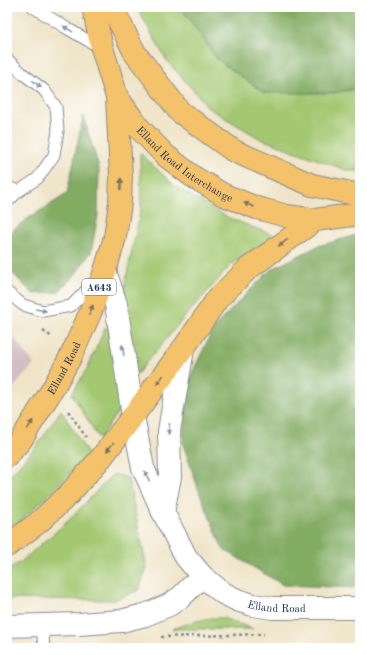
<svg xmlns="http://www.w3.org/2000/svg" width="367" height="655" font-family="'Old Standard TT',serif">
	<rect width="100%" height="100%" fill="#fff"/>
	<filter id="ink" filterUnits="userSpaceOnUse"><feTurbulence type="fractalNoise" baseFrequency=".025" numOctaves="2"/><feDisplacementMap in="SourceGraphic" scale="8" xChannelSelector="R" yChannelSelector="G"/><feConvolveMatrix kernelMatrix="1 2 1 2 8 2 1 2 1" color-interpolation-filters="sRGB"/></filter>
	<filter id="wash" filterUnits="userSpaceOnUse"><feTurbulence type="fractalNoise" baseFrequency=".012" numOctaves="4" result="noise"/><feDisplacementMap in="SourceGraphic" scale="16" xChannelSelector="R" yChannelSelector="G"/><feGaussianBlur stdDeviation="0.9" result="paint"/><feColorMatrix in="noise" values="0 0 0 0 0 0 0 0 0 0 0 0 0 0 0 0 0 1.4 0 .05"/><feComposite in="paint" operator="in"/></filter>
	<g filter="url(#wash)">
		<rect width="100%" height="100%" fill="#efe4c7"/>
		<polygon fill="#d2bec3" points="7,329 34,364 7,395"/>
		<g fill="#a4c872" stroke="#607c68">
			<polygon points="138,7 182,7 217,59 333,93 360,88 360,171 349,171 261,139 210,109 167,61 141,15"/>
			<polygon points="140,153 176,187 229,218 276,236 231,265 183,319 136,375 127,332 125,284 141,208"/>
			<polygon points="108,327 122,406 99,439 72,394 88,367 105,328"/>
			<polygon points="61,410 88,454 51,493 15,526 7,532 7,479 41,440"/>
			<polygon points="113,474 128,478 147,568 139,590 114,600 7,599 7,570 22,561 68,521"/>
			<path d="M 211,618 L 223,618 L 253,629 L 172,629 C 185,624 197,621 211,618 Z"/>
		</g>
		<g fill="#83ac64" stroke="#4f6e61">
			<polygon points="182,7 360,7 360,88 333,93 264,93 217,59 182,9"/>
			<polygon points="83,116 99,168 98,215 91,252 74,276 58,292 33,294 10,271 7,253 7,245 13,230 27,219 67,194"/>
			<polygon points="360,234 360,588 283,585 223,549 200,494 183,444 186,386 214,327 270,270 318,246"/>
		</g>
	</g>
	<g filter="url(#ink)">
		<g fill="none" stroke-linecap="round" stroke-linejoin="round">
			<defs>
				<g id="service">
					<polyline points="33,7 68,29 101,48"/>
					<polyline points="7,59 22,73 44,90 56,107 58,131 54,155 38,178 19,191 7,202"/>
					<polyline points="7,187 19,191"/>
					<polyline points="7,292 23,305 43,311 71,306 97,279"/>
					<polyline points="42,625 44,648"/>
				</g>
				<g id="tertiary">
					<path id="s1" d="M 105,271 L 116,304 L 133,416 L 143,468 L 163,512 L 186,557 L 202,576 L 223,593 L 237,600 L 253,605 L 273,608 L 360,608"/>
					<polyline points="163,512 170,477 169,431 183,349"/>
					<polyline points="7,626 79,624 121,621 145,615 169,605 181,597 202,576"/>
				</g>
				<g id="primary">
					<path id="s2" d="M 7,456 L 21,440 L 52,390 L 71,356 L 91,311 L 105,271 L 115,237 L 120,203 L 121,176 L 117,97"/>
					<polyline points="7,546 39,522 68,495 101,458 133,416 183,349 218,298 249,268 315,220"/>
				</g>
				<g id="trunk">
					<path id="s3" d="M 93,7 L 102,48 L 117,97 L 138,127 L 165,155 L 192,176 L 224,195 L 257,208 L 287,216 L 315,220 L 360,214"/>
					<polyline points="112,7 135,53 180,112 234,151 312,185 360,195"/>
				</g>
			</defs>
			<use href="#service" stroke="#858a92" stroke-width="13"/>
			<use href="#tertiary" stroke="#858a92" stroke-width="24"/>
			<use href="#primary" stroke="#858a92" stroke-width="24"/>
			<use href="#trunk" stroke="#858a92" stroke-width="24"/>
			<g stroke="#858a92" stroke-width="2.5" stroke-dasharray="3 3" stroke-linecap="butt">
				<polyline points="43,331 52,337"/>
				<polyline points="68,411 86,437"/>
				<polyline points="161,637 264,634"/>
			</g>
			<use href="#service" stroke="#fff" stroke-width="11"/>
			<use href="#tertiary" stroke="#fff" stroke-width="22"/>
			<use href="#primary" stroke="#f4c26a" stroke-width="22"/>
			<use href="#trunk" stroke="#f4c26a" stroke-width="22"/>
		</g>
		<defs><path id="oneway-solid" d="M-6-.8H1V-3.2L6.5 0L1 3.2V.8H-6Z"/></defs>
		<g fill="#8d97ae">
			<use href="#oneway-solid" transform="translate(68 29) rotate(-149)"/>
			<use href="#oneway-solid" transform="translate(37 84) rotate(37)"/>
			<use href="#oneway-solid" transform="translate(41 310) rotate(10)"/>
			<use href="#oneway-solid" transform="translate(123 350) rotate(-99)"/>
			<use href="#oneway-solid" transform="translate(169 429) rotate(95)"/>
			<use href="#oneway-solid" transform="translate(147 476) rotate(-115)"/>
		</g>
		<g fill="#7d7163">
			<use href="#oneway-solid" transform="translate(121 184) rotate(-88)"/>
			<use href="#oneway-solid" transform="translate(249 205) rotate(-157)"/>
			<use href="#oneway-solid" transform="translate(283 243) rotate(144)"/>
			<use href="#oneway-solid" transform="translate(91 310) rotate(-69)"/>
			<use href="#oneway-solid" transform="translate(160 380) rotate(126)"/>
			<use href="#oneway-solid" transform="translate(30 425) rotate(-58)"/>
			<use href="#oneway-solid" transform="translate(110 447) rotate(128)"/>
		</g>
	</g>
	<g text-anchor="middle" stroke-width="3" stroke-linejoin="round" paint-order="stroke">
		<rect fill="#fff" stroke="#5f6d8e" stroke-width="1" x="82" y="279" width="34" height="16" rx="3"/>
		<g font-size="10" font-weight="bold" fill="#1b2f5e">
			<text x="99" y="291">A643</text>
		</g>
		<g font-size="11" fill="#1b2f5e" stroke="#fff">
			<text dy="4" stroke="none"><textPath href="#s3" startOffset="190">Elland Road Interchange</textPath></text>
			<text dy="4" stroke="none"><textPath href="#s2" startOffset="105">Elland Road</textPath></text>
			<text dy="4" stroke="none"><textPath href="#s1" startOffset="408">Elland Road</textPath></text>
		</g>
	</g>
	<rect width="367" height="655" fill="none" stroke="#fff" stroke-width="24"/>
</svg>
